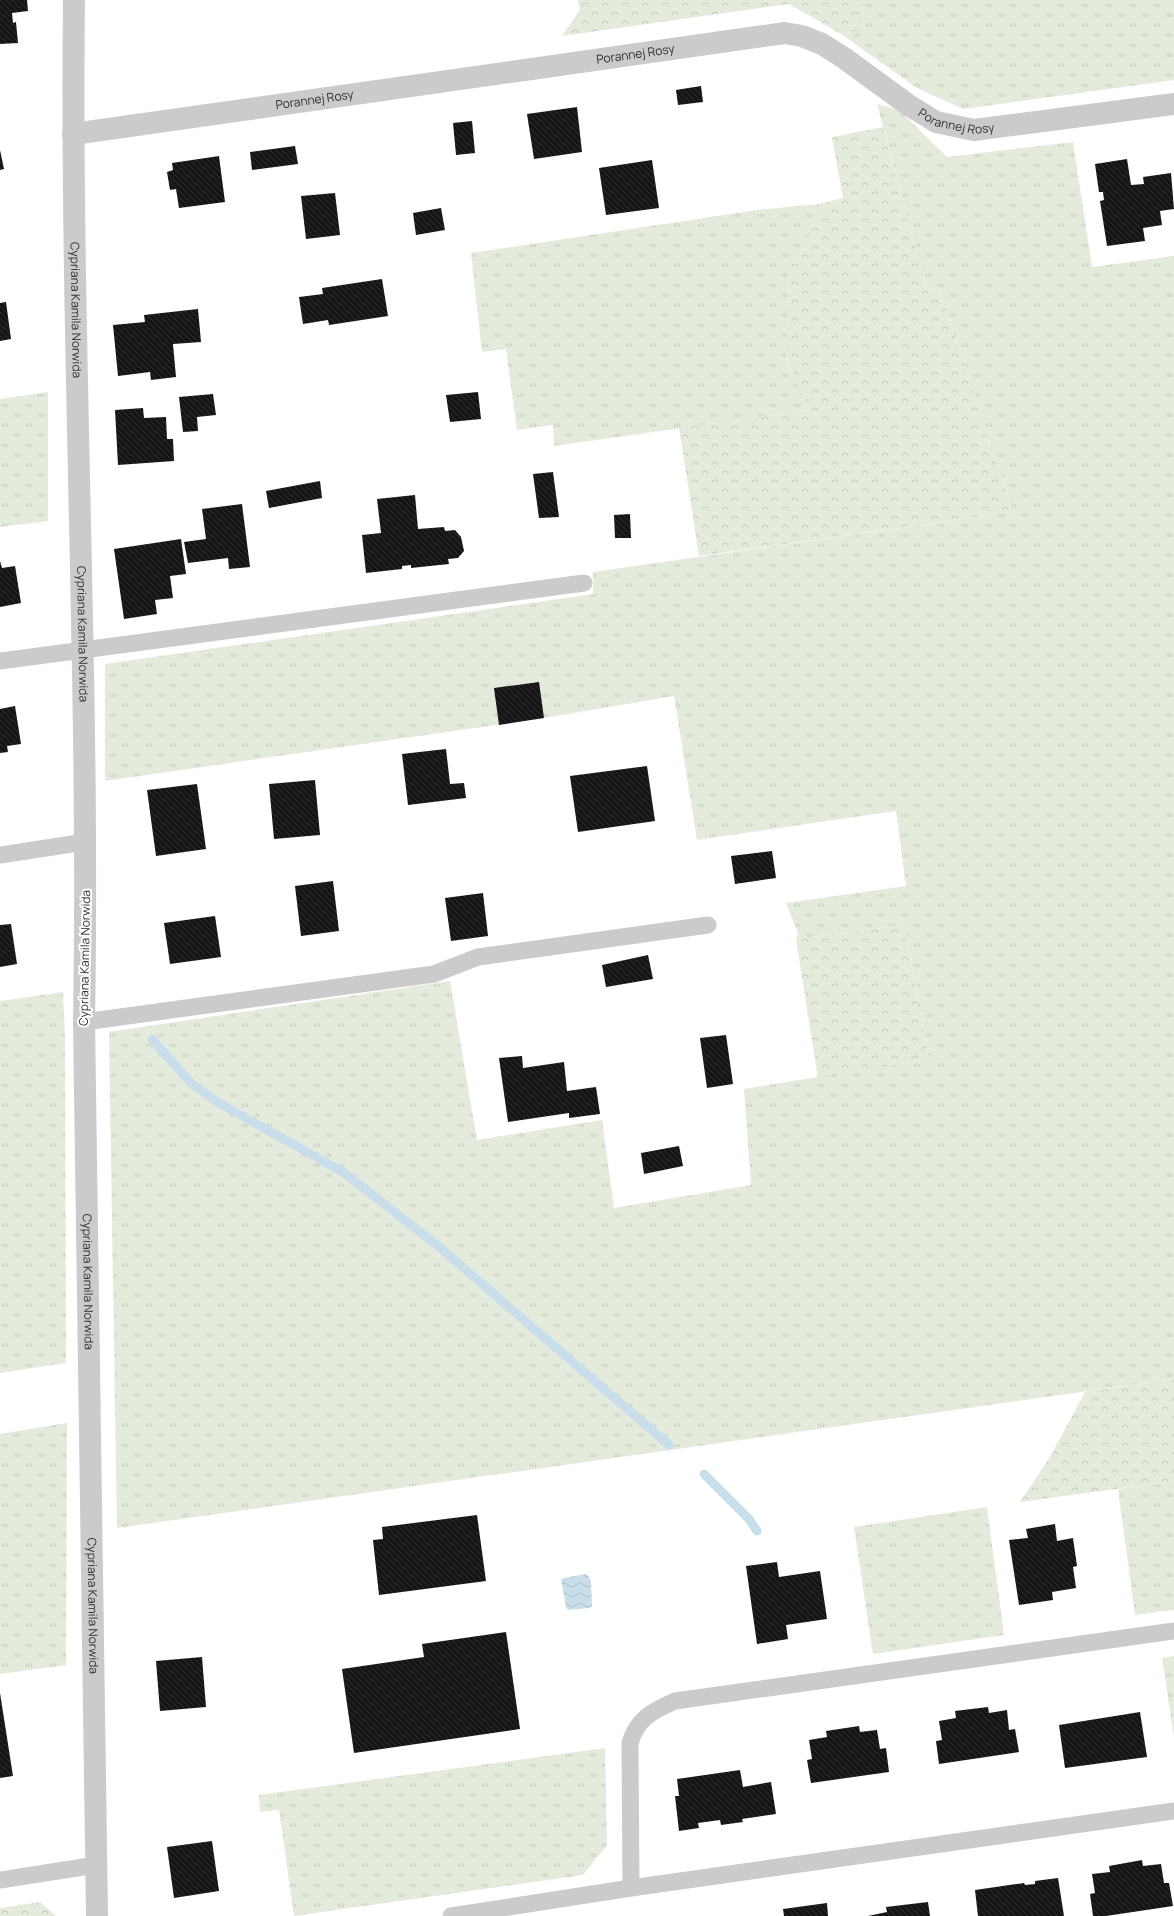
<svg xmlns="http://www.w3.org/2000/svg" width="1174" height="1916" font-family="Manrope,sans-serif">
	<defs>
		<pattern id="grass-tufts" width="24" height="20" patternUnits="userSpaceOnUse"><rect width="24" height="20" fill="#e4ebdc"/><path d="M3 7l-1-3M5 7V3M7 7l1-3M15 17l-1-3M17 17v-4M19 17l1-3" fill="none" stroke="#c4cabd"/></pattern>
		<pattern id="forest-crowns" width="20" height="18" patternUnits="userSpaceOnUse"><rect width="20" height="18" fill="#e4ebdc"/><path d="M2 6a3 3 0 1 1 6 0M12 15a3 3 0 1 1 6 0" fill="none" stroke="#c4cabd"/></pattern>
		<pattern id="water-waves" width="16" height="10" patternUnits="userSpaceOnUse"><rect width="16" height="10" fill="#c9deeb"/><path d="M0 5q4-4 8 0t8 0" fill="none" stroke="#adbfca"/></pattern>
		<pattern id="building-back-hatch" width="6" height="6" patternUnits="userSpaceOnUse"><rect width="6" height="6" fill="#151515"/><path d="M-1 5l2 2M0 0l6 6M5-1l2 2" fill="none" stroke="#2f2f2f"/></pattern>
	</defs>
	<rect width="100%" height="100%" fill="#fff"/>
	<g fill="url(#grass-tufts)">
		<polygon points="863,0 1174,0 1174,80 963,109 917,88 841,34 862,30"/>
		<polygon points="877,104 899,110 947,157 1073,142 1092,267 1174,256 1174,1379 117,1528 109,1032 450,981 477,1140 602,1120 614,1208 751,1185 744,1089 929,1059 904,925 796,939 798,933 786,903 906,886 896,811 697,840 674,696 544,718 105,781 105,664 593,594 593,572 1013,512 939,287 927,290"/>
		<polygon points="820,204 805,247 790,267 786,358 811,410 554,446 553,425 517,430 506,349 482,352 471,253 757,210"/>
		<polygon points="48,392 48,521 0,527 0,399"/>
		<polygon points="63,992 65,1037 66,1363 0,1373 0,1001"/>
		<polygon points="67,1423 66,1665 0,1674 0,1434"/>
		<polygon points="1174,1481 1174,1610 1135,1615 1118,1489"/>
		<polygon points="987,1507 1004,1635 873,1654 854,1527"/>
		<polygon points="1174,1656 1174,1737 1162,1658"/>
		<polygon points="605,1748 607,1845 583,1875 294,1916 279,1810 260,1812 259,1795"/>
	</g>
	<g fill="url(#forest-crowns)">
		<polygon points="578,0 863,0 862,30 841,34 789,4 562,36 580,10"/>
		<polygon points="883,127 927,290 939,287 1013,512 699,556 679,428 811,410 786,358 790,267 805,247 820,204 843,198 832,137"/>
		<polygon points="904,925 929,1059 818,1078 796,939"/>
		<polygon points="1174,1379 1174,1481 1020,1502 1050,1457 1085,1392"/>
		<polygon points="40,1902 56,1916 0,1916 0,1908"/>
	</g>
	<polygon fill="url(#water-waves)" points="587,1574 591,1581 592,1606 589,1608 568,1610 566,1607 561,1580 563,1578"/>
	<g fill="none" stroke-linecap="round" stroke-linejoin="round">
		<g stroke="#c9deeb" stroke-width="9">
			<polyline points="152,1039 190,1082 217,1102 343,1172 438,1246 669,1445"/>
			<polyline points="704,1474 749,1519 757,1531"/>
		</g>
	</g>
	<g fill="url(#building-back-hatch)">
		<polygon points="0,0 27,0 28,11 12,13 13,23 16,22 18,43 0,44"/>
		<polygon points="701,86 703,102 678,105 676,90"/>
		<polygon points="577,107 582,152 534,159 527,114"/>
		<polygon points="472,121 475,153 456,155 453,123"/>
		<polygon points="295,146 298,164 252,170 250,152"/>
		<polygon points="0,150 4,169 0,170"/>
		<polygon points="219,156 225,202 179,208 176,189 170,190 167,172 173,170 172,163"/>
		<polygon points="1127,159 1131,185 1144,184 1143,177 1171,173 1174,209 1160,211 1162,225 1143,228 1145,241 1107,246 1100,201 1104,200 1103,192 1099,192 1095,164"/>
		<polygon points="652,160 659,208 606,215 599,168"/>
		<polygon points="335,193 340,235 306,239 301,196"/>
		<polygon points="441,208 445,230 416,235 413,213"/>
		<polygon points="382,279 388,316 329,325 328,320 303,324 299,297 323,294 322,288"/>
		<polygon points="6,302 11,339 0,341 0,303"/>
		<polygon points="198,309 201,342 173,344 176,377 151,380 150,372 118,376 113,325 145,322 144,315"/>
		<polygon points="478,392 481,419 450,422 446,395"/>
		<polygon points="213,394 216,415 197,417 198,431 183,432 179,397"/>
		<polygon points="143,408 144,418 166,417 167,439 173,439 174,461 118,465 115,410"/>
		<polygon points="553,472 559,517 539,518 533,474"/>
		<polygon points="320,481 322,498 269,508 266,491"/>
		<polygon points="415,495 418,529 444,527 445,531 455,530 461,537 464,551 458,558 448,559 449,564 411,568 411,565 402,566 402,569 366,573 362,535 381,533 377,499"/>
		<polygon points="242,504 250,567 229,569 228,558 188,563 184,542 206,539 202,509"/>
		<polygon points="630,514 631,538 615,538 614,515"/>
		<polygon points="181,539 186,574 170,576 173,598 155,600 157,614 124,619 114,549"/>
		<polygon points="0,561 2,568 15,566 21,603 0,607"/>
		<polygon points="539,682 544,718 499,725 494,688"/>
		<polygon points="15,706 21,744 7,746 8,752 0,753 0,709"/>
		<polygon points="446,749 450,784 464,783 466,798 408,805 402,754"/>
		<polygon points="647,766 655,821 578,832 570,776"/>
		<polygon points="315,780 320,835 274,839 269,784"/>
		<polygon points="197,784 206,849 156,856 147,790"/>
		<polygon points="772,851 776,878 735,884 731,856"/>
		<polygon points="333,881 339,931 301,936 295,886"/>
		<polygon points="483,893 488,936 451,941 445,898"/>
		<polygon points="215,916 221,957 170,964 164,923"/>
		<polygon points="11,924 17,964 0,967 0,925"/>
		<polygon points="648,955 653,979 606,987 602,965"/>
		<polygon points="726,1035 733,1084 707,1088 700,1038"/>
		<polygon points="522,1056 523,1068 564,1062 567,1091 596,1087 600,1114 569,1118 569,1113 508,1122 499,1058"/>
		<polygon points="679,1146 683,1166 644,1174 641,1153"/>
		<polygon points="477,1515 486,1581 379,1595 373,1540 383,1539 382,1527"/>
		<polygon points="1055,1524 1057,1541 1073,1538 1077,1566 1073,1567 1076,1588 1052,1592 1053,1600 1019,1605 1009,1540 1028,1538 1026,1529"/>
		<polygon points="777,1562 779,1577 820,1571 827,1619 786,1625 788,1639 757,1644 746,1566"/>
		<polygon points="506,1632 520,1729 354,1753 342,1669 424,1657 422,1644"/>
		<polygon points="202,1657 206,1707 160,1711 156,1661"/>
		<polygon points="0,1693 13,1776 0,1778"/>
		<polygon points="988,1707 989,1713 1007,1710 1009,1730 1015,1729 1019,1752 939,1764 936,1741 942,1740 939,1721 956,1718 955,1711"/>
		<polygon points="1140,1712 1147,1757 1065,1768 1059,1725"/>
		<polygon points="859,1726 860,1732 877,1730 880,1749 886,1748 889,1772 811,1783 807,1760 812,1759 809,1740 827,1737 826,1731"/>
		<polygon points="740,1770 743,1787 771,1782 776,1814 742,1819 743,1822 721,1825 720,1820 698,1823 699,1828 679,1831 675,1796 679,1796 677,1779"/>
		<polygon points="212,1841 219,1891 174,1898 167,1847"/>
		<polygon points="1142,1860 1143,1866 1161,1864 1164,1883 1169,1883 1173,1906 1106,1916 1093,1916 1090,1894 1095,1893 1092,1874 1110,1872 1109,1866"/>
		<polygon points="1058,1878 1064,1916 978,1916 975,1890 1024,1883 1025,1885 1035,1884 1035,1881"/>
		<polygon points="928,1902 930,1916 868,1916 887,1912 886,1907"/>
		<polygon points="827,1903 828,1916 784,1916 783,1909"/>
	</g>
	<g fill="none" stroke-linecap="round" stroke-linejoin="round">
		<g stroke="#cbcbcb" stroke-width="17">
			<polyline points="0,661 584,583"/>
			<polyline points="0,855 85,842"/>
			<polyline points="84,1022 434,974 478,957 708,925"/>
			<polyline points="0,1880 96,1865"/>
			<path d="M 631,1888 L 630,1743 C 637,1719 652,1711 675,1701 L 1174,1631"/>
			<polyline points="451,1916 631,1888 1174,1811"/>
		</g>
		<g stroke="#cbcbcb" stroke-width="22">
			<path id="s1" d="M 74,0 C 70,341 90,681 84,1022 L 97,1916"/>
			<path id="s2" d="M 73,134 L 785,33 L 802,36 L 822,44 L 844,58 L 907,104 L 936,122 L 974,130 L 1174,104"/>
		</g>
	</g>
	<g text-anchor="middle" stroke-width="4" stroke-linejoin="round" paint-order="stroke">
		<g font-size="12" fill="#2e2e2e" stroke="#fff">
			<text dy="4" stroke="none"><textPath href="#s2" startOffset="568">Porannej Rosy</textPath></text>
			<text dy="4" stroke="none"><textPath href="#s2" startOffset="244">Porannej Rosy</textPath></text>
			<text dy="4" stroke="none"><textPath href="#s2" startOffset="916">Porannej Rosy</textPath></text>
			<text dy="4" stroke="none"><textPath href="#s1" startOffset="310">Cypriana Kamila Norwida</textPath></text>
			<text dy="4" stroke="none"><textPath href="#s1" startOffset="634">Cypriana Kamila Norwida</textPath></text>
			<text transform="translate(85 958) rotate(-89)" y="4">Cypriana Kamila Norwida</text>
			<text dy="4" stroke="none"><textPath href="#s1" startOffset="1282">Cypriana Kamila Norwida</textPath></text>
			<text dy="4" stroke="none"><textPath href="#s1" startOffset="1606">Cypriana Kamila Norwida</textPath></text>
		</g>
	</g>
</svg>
